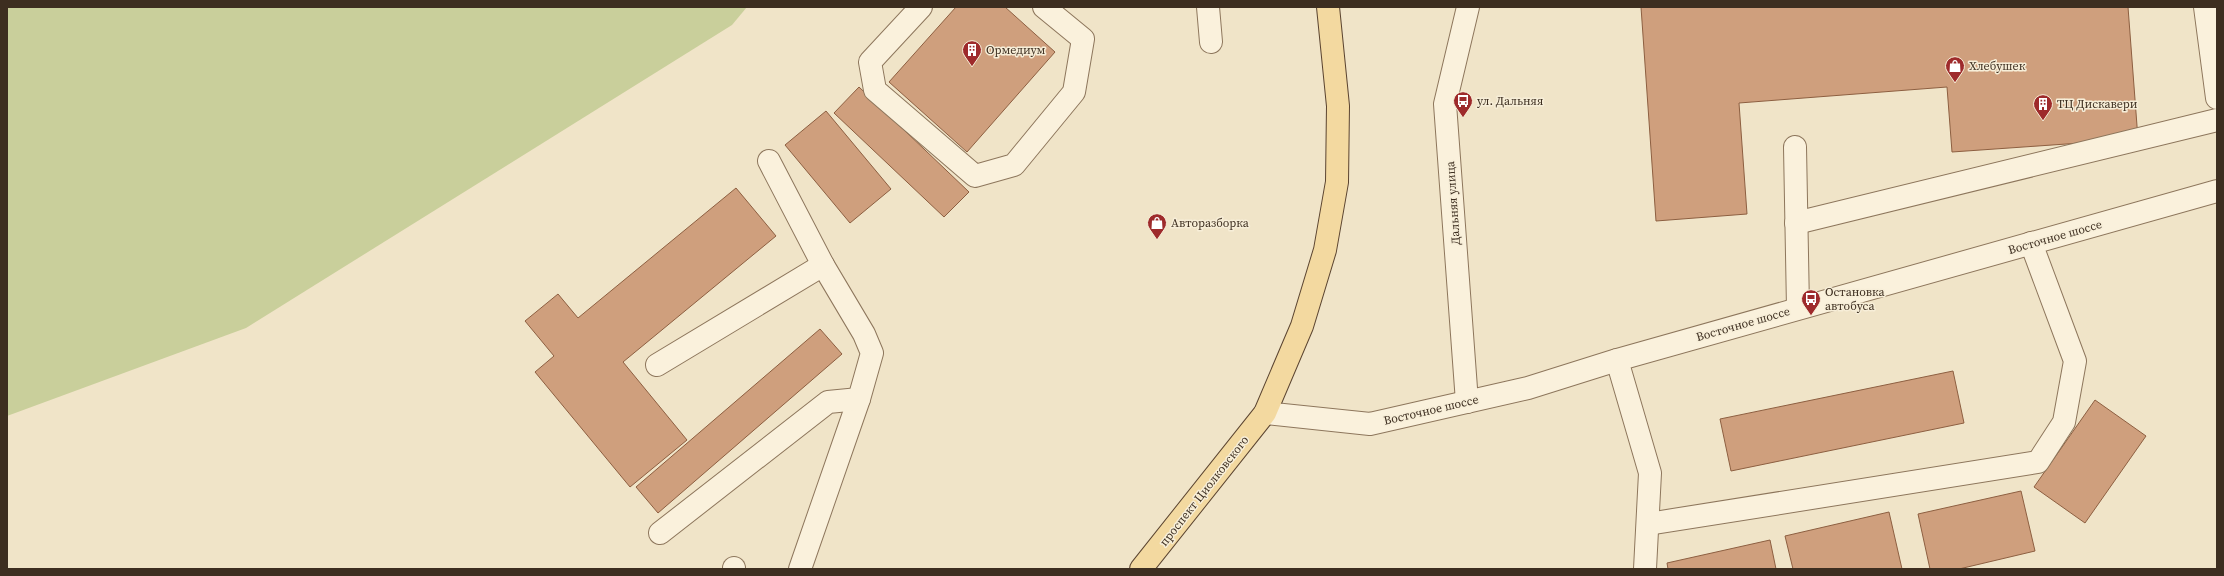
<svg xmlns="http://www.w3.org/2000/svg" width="2224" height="576" font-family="'Source Serif 4',serif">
	<rect width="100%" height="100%" fill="#f0e4c8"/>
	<polygon fill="#c9cf9b" points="7,7 747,7 732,25 246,328 7,416"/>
	<g fill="#cf9f7d" stroke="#8d5f41">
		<polygon points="956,7 1005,7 1055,52 967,152 889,82"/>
		<polygon points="1641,7 2128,7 2138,139 1952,152 1947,87 1739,103 1747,214 1656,221"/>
		<polygon points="859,87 969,192 944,217 834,113"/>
		<polygon points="826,111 891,189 850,223 785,145"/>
		<polygon points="736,188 776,236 623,362 687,440 630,487 535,372 554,356 525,321 558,294 578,318"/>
		<polygon points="820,329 842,354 658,513 636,487"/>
		<polygon points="1953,371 1964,423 1731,471 1720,419"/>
		<polygon points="2095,400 2146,436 2085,523 2034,487"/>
		<polygon points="2021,491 2035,551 1959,569 1930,569 1918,514"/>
		<polygon points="1889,512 1902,569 1793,569 1785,536"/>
		<polygon points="1770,540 1776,569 1668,569 1667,563"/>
	</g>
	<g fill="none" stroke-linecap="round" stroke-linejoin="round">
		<defs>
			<g id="minor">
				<polyline points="921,7 870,62 875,90 975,176 1014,165 1074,92 1083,39 1044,7"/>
				<polyline points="1208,7 1211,42"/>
				<polyline points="2205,7 2217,98"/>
				<polyline points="1795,147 1798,308"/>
				<polyline points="769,161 823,265 864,334 872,353 859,399 800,569"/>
				<polyline points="1796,223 2217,120"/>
				<polyline points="1617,360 1650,473 1645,569"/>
				<polyline points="657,365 823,265"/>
				<polyline points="1467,402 1445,104 1468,7"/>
				<polyline points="1265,413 1370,424 1528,388 1617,360 2217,191"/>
				<polyline points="1648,524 2038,462 2064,422 2075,361 2031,243"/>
				<polyline points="660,533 828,402 859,399"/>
				<polyline points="734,568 734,569"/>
			</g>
			<polyline id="major" points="1141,569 1265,413 1302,326 1325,250 1337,182 1338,106 1328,7"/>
		</defs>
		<use href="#minor" stroke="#8d765c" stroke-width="24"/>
		<use href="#major" stroke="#5b4430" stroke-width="24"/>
		<use href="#minor" stroke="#faf1dc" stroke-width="22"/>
		<use href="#major" stroke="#f3d9a0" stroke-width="22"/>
	</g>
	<defs>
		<symbol id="building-pin" viewBox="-11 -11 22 30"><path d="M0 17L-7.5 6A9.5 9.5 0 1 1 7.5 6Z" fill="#9e2a2b" stroke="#f7eed8"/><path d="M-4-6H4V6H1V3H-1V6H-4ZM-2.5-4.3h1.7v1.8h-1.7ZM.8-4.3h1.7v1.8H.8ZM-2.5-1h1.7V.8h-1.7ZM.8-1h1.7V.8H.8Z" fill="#fff"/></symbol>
		<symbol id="shop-pin" viewBox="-11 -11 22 30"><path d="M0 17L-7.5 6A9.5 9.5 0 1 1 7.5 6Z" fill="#9e2a2b" stroke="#f7eed8"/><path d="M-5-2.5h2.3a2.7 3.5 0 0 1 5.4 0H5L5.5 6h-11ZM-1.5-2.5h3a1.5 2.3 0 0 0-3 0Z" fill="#fff"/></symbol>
		<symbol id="bus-pin" viewBox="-11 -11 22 30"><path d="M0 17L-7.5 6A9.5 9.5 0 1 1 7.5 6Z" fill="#9e2a2b" stroke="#f7eed8"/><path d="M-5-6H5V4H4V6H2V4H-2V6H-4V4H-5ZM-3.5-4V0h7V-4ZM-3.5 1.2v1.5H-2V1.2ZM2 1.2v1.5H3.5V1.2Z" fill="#fff"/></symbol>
	</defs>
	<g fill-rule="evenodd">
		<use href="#building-pin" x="961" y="39" width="22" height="30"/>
		<use href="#shop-pin" x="1944" y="55" width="22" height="30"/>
		<use href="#bus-pin" x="1452" y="90" width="22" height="30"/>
		<use href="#building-pin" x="2032" y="93" width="22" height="30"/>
		<use href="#shop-pin" x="1146" y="212" width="22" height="30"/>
		<use href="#bus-pin" x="1800" y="288" width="22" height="30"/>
	</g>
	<g text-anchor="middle" stroke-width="3" stroke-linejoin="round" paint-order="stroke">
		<g font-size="12" fill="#3d2e20" stroke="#f7eed8" text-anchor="start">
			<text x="986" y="54">Ормедиум</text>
			<text x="1969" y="70">Хлебушек</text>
			<text x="1477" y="105">ул. Дальняя</text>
			<text x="2057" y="108">ТЦ Дискавери</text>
			<text x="1171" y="227">Авторазборка</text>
			<text x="1825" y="296">Остановка<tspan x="1825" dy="14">автобуса</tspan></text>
		</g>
		<g font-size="12" fill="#3d2e20" stroke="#f7eed8">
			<text transform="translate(1453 203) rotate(-94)" y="4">Дальняя улица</text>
			<text transform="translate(2055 237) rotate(-16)" y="4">Восточное шоссе</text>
			<text transform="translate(1743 324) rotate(-16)" y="4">Восточное шоссе</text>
			<text transform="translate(1431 410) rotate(-13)" y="4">Восточное шоссе</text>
			<text transform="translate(1204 491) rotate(-52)" y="4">проспект Циолковского</text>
		</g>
	</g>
	<rect width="2224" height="576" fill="none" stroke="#3d2e20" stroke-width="16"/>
</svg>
